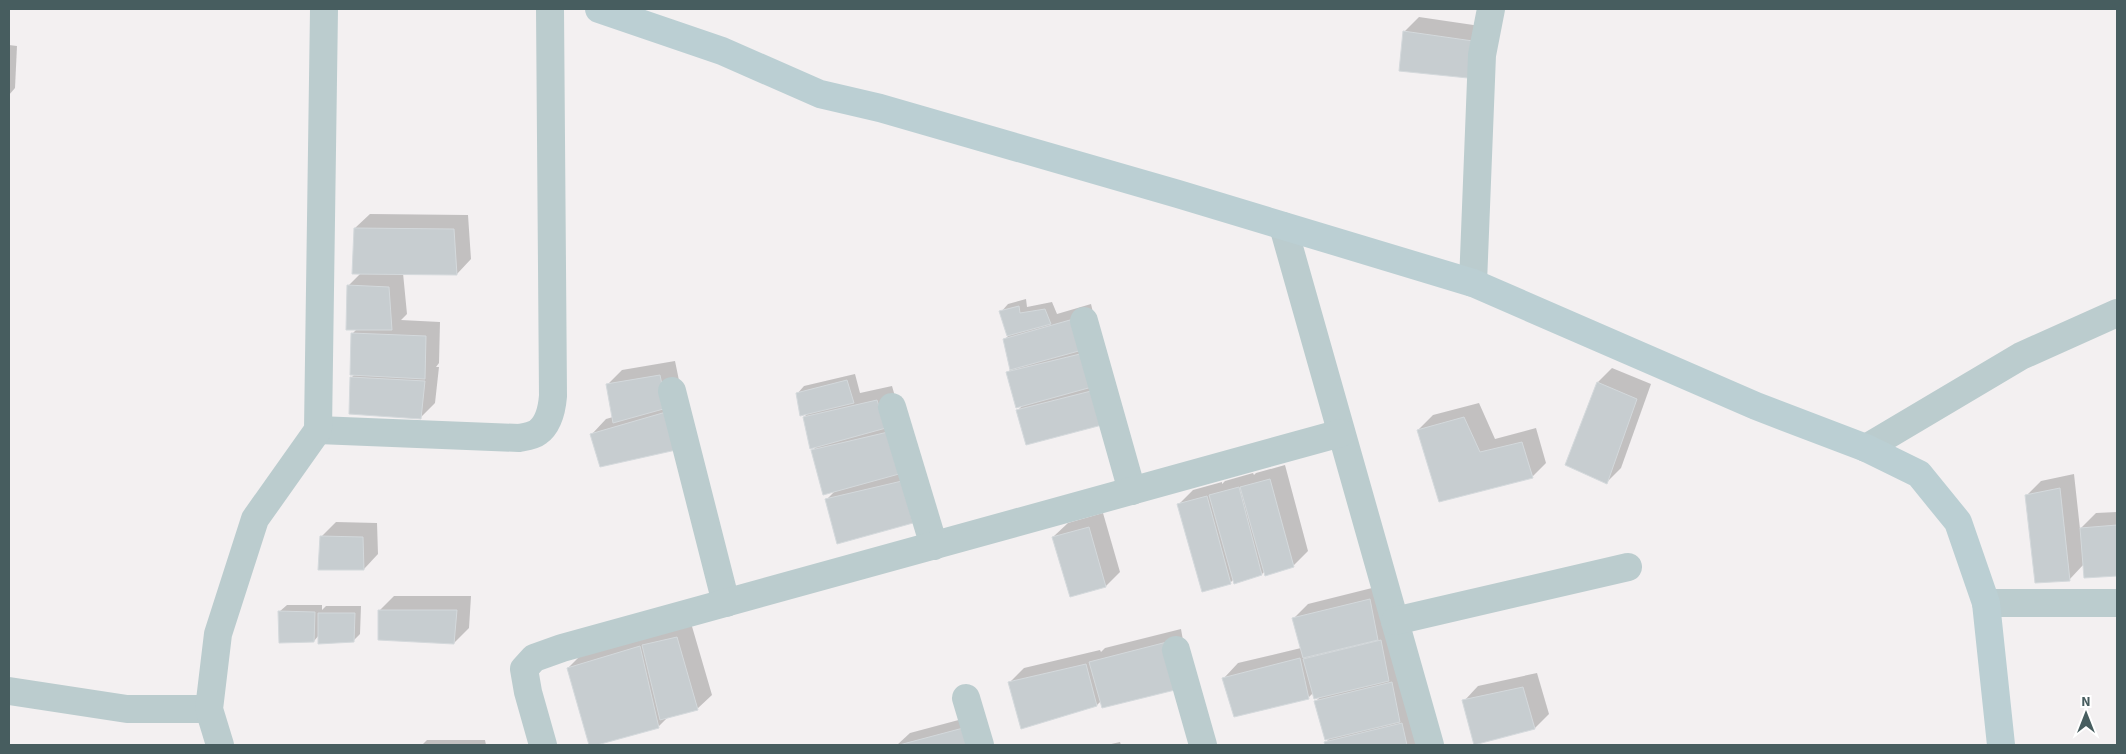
<svg xmlns="http://www.w3.org/2000/svg" width="2126" height="754" font-family="'Source Sans 3',sans-serif">
	<rect width="100%" height="100%" fill="#f3f0f1"/>
	<g fill="#0003">
		<polygon points="1419,17 1487,27 1483,62 1404,32"/>
		<polygon points="9,45 17,46 15,88 9,95"/>
		<polygon points="370,214 468,215 471,259 457,274 403,273 407,314 401,320 440,322 439,363 436,367 439,367 435,403 420,418 351,378 355,374 353,333 357,329 349,285 362,272 355,228"/>
		<polygon points="1026,299 1027,307 1052,302 1057,314 1091,304 1116,409 1018,410 1023,405 1008,372 1011,369 1004,340 1008,336 1001,312 1008,304"/>
		<polygon points="675,361 690,434 592,434 606,419 613,417 607,385 622,370"/>
		<polygon points="1612,368 1651,384 1621,468 1607,482 1567,464 1598,382"/>
		<polygon points="855,374 860,393 892,386 927,508 827,499 836,490 813,450 817,446 804,417 809,412 797,394 804,386"/>
		<polygon points="1479,403 1495,439 1536,428 1546,463 1532,477 1418,430 1433,415"/>
		<polygon points="1285,465 1308,551 1293,566 1265,571 1262,574 1234,579 1230,583 1179,504 1193,490 1222,482 1222,484 1225,481 1253,473 1254,475 1256,473"/>
		<polygon points="2074,474 2080,529 2096,513 2117,512 2117,575 2085,577 2084,564 2069,580 2027,495 2041,481"/>
		<polygon points="1103,513 1120,572 1106,586 1053,537 1068,523"/>
		<polygon points="336,522 377,523 378,554 364,569 321,537"/>
		<polygon points="1384,585 1424,745 1326,745 1326,742 1330,738 1316,701 1321,696 1314,692 1308,698 1224,678 1238,663 1301,648 1293,619 1308,604"/>
		<polygon points="394,596 471,596 469,628 454,643 380,610"/>
		<polygon points="287,605 322,605 322,610 326,606 361,606 360,634 353,641 319,635 314,641 279,612"/>
		<polygon points="691,623 712,695 697,709 669,716 658,727 590,745 568,668 589,647"/>
		<polygon points="1181,629 1189,674 1102,700 1097,705 1009,683 1024,668 1100,650 1101,652 1105,648"/>
		<polygon points="1537,673 1549,714 1535,728 1475,744 1464,701 1478,686"/>
		<polygon points="981,714 982,745 897,745 910,733"/>
		<polygon points="427,740 485,740 486,745 422,745"/>
		<polygon points="1120,742 1121,745 1107,745"/>
	</g>
	<g fill="#c7cdd0" stroke="#d4d9dc">
		<polygon points="1403,31 1473,41 1468,78 1399,71"/>
		<polygon points="354,228 454,229 457,275 352,274"/>
		<polygon points="347,285 389,287 392,330 346,330"/>
		<polygon points="1019,306 1020,313 1045,309 1051,324 1007,336 999,311"/>
		<polygon points="1077,318 1086,349 1010,370 1003,339"/>
		<polygon points="351,333 426,336 425,379 350,375"/>
		<polygon points="1084,353 1092,387 1016,408 1006,372"/>
		<polygon points="660,375 667,408 613,423 606,384"/>
		<polygon points="350,377 425,381 421,419 349,414"/>
		<polygon points="847,380 854,403 800,416 796,393"/>
		<polygon points="1597,382 1637,399 1607,484 1565,465"/>
		<polygon points="1095,390 1102,425 1026,445 1016,410"/>
		<polygon points="877,400 886,428 810,449 803,417"/>
		<polygon points="666,412 676,450 600,467 590,434"/>
		<polygon points="1464,417 1480,452 1522,442 1533,478 1439,502 1417,430"/>
		<polygon points="888,432 899,474 823,495 811,450"/>
		<polygon points="1270,479 1294,567 1265,576 1240,487"/>
		<polygon points="902,481 913,523 837,544 825,499"/>
		<polygon points="1239,487 1262,575 1234,584 1209,495"/>
		<polygon points="2060,488 2070,581 2035,583 2025,495"/>
		<polygon points="1207,496 1231,584 1202,592 1177,504"/>
		<polygon points="2117,525 2117,576 2084,578 2080,528"/>
		<polygon points="1089,527 1106,587 1070,597 1052,537"/>
		<polygon points="320,536 363,537 364,570 318,570"/>
		<polygon points="1370,599 1378,640 1303,658 1292,618"/>
		<polygon points="378,610 457,610 454,644 378,640"/>
		<polygon points="278,611 315,612 314,642 279,643"/>
		<polygon points="318,613 355,613 354,642 318,644"/>
		<polygon points="677,637 698,710 660,720 642,645"/>
		<polygon points="1381,640 1389,681 1314,699 1303,659"/>
		<polygon points="1167,642 1175,690 1102,708 1089,662"/>
		<polygon points="640,646 659,728 597,745 589,745 567,668"/>
		<polygon points="1300,658 1309,699 1234,717 1222,678"/>
		<polygon points="1086,664 1097,706 1021,729 1008,682"/>
		<polygon points="1392,682 1400,722 1325,740 1314,701"/>
		<polygon points="1523,687 1535,729 1474,745 1462,700"/>
		<polygon points="1402,723 1407,745 1325,745 1324,742"/>
		<polygon points="967,727 971,745 899,745"/>
	</g>
	<g fill="none" stroke-linecap="round" stroke-linejoin="round">
		<g stroke="#bbccce" stroke-width="28">
			<polyline points="1283,226 1430,745"/>
			<polyline points="1473,283 1482,55 1491,9"/>
			<polyline points="1084,321 1132,491"/>
			<polyline points="672,391 726,603"/>
			<polyline points="892,407 934,546"/>
			<path d="M 318,430 L 519,438 C 524,437 533,436 538,432 C 549,424 552,408 553,396 L 550,9"/>
			<polyline points="1866,448 2021,356 2117,313"/>
			<polyline points="1986,603 2117,603"/>
			<polyline points="1395,621 1628,567"/>
			<polyline points="1176,650 1203,745"/>
			<polyline points="9,691 127,709 209,709"/>
			<polyline points="966,698 980,745"/>
			<polyline points="220,745 209,709 218,634 255,519 318,430 324,9"/>
			<polyline points="543,745 528,692 524,669 534,658 562,648 1341,433"/>
		</g>
		<polyline stroke="#bbcfd3" stroke-width="28" points="599,9 722,51 820,94 880,108 1178,194 1473,283 1756,406 1866,448 1919,474 1958,522 1986,603 2001,745"/>
	</g>
	<rect width="2126" height="754" fill="none" stroke="#475d5f" stroke-width="20"/>
	<g transform="translate(2086 714)" stroke="#ffffff" stroke-width="4" paint-order="stroke">
	<path d="M0-4L9 19L0 12L-9 19Z" fill="#475d5f"/>
	<text y="-8" font-size="14" font-weight="bold" text-anchor="middle" fill="#475d5f">N</text>
	</g>
</svg>
